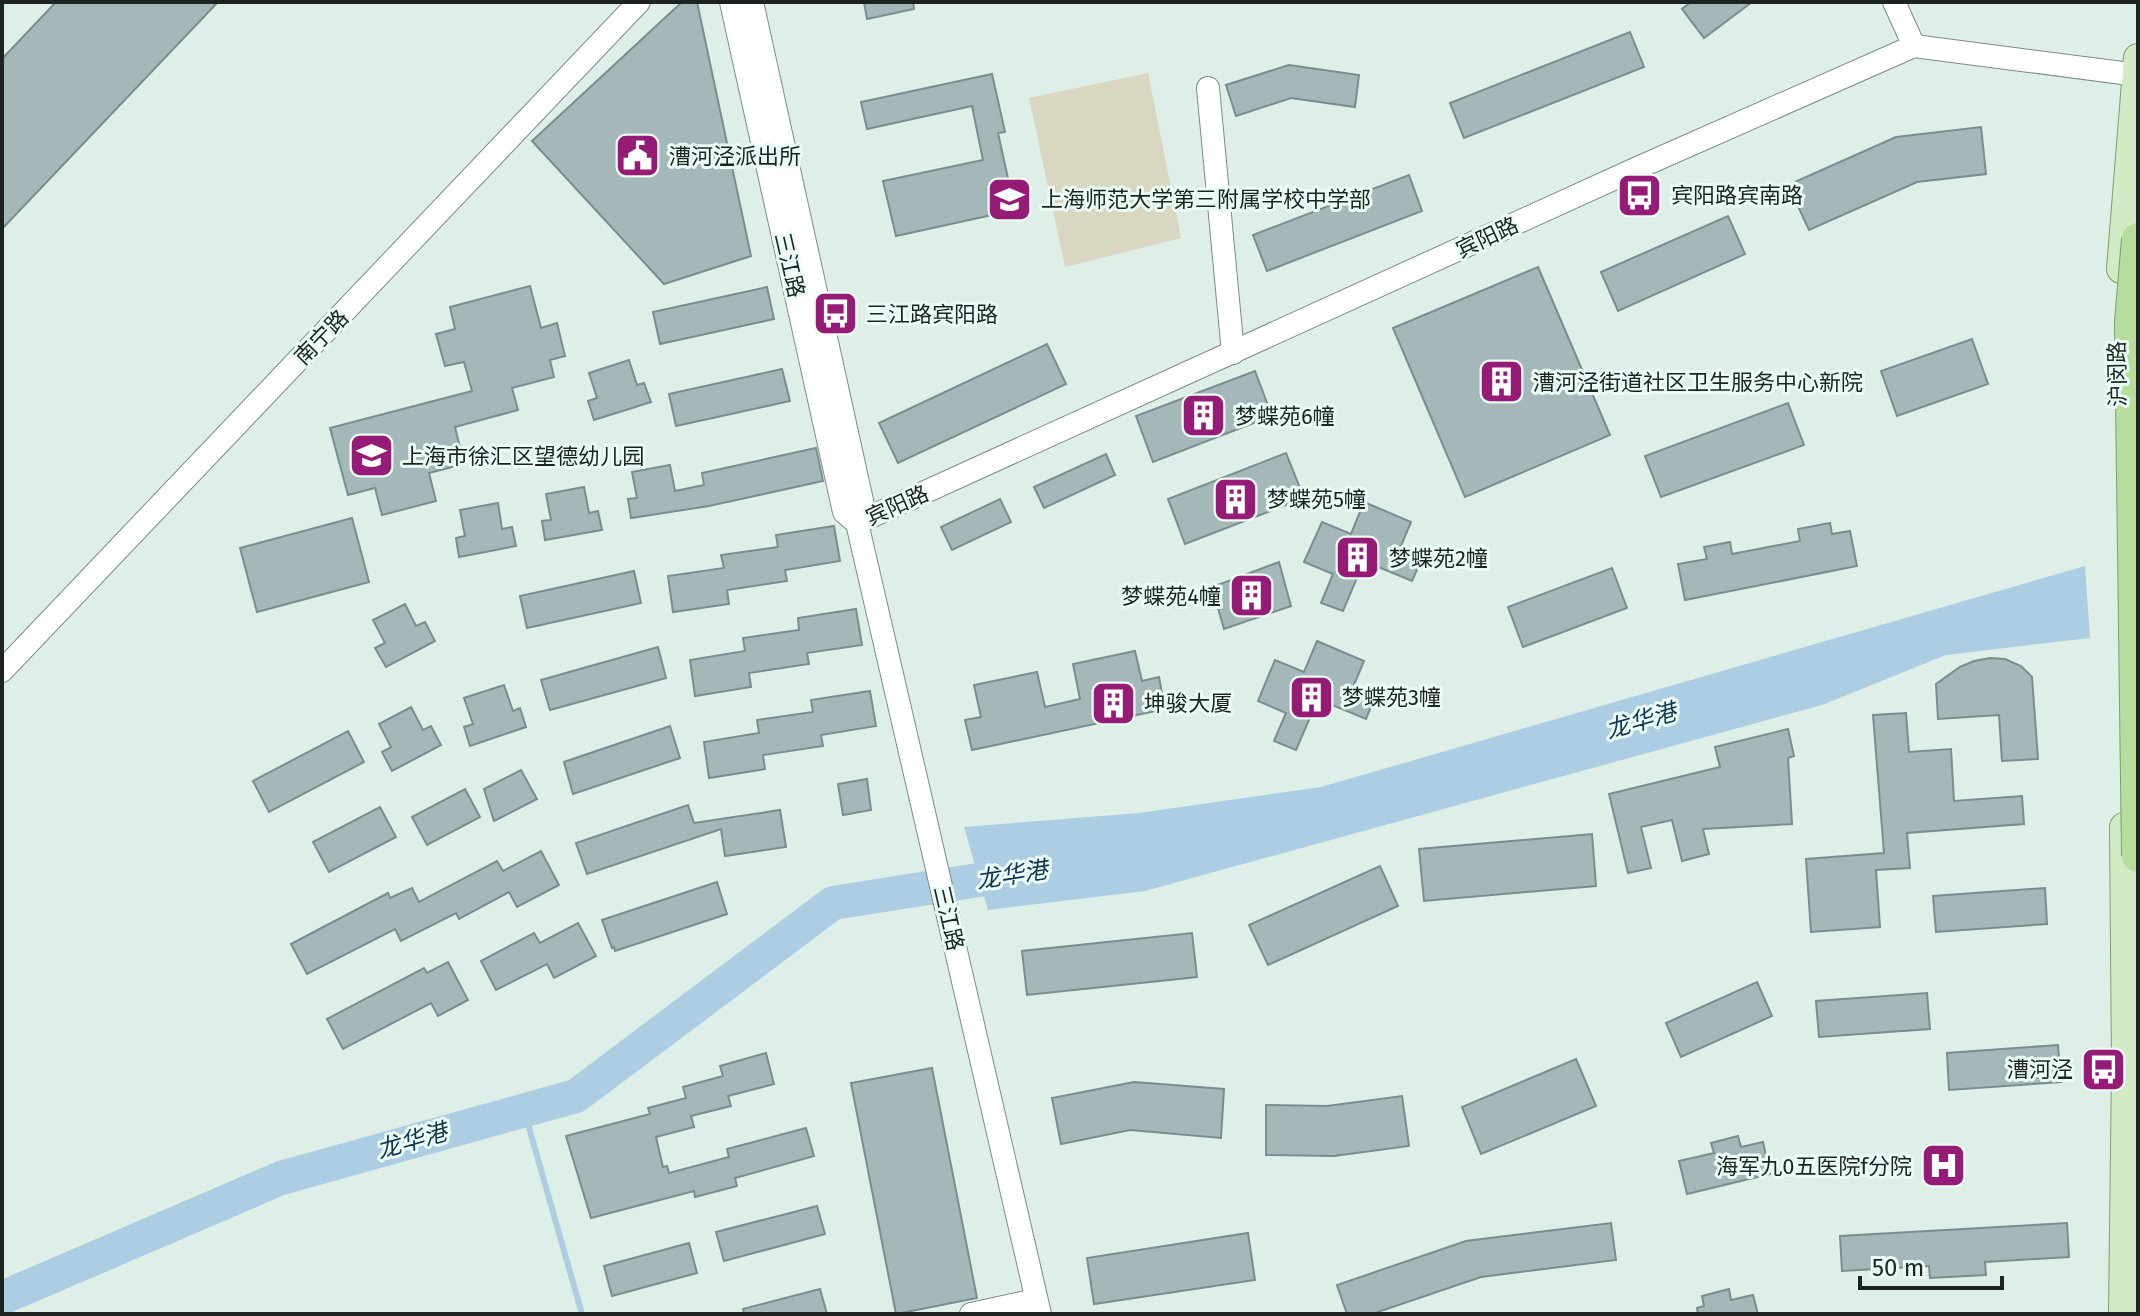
<svg xmlns="http://www.w3.org/2000/svg" width="2140" height="1316" font-family="'Fira Sans','Noto Sans SC',sans-serif">
	<rect width="100%" height="100%" fill="#ddefe7"/>
	<polygon fill="#d9d6c2" points="1148,73 1181,238 1065,267 1029,98"/>
	<polygon fill="#adcde2" points="2085,566 2090,638 1946,655 1822,705 1145,891 988,910 964,827 1139,813 1321,787"/>
	<g fill="none" stroke-linecap="round" stroke-linejoin="round">
		<polyline stroke="#adcde2" stroke-width="6" points="524,1110 582,1314"/>
		<polyline stroke="#adcde2" stroke-width="34" points="2,1298 281,1178 576,1096 833,903 1023,873"/>
	</g>
	<g fill="#a4b7b9" stroke="#7a8d8f" stroke-width="2">
		<polygon points="56,2 218,2 2,229 2,59"/>
		<polygon points="682,2 697,2 751,256 664,284 532,141"/>
		<polygon points="864,2 913,2 914,9 867,19"/>
		<polygon points="1691,2 1752,2 1704,38 1682,9"/>
		<polygon points="1630,32 1644,67 1464,138 1450,103"/>
		<polygon points="1289,65 1359,75 1355,107 1291,98 1236,116 1226,85"/>
		<polygon points="992,74 1005,132 998,133 1015,210 896,236 883,181 983,160 972,106 867,129 861,102"/>
		<polygon points="1981,127 1986,174 1917,182 1809,230 1788,185 1896,137"/>
		<polygon points="1409,175 1422,211 1267,271 1253,235"/>
		<polygon points="1728,216 1745,254 1618,311 1601,272"/>
		<polygon points="1538,267 1610,435 1465,497 1393,328"/>
		<polygon points="530,286 541,328 557,323 565,356 550,360 554,377 512,388 518,410 455,427 464,464 429,473 436,501 382,515 375,488 348,495 330,428 472,391 464,362 445,366 436,334 455,329 450,307"/>
		<polygon points="767,287 774,319 660,344 653,312"/>
		<polygon points="1972,339 1988,384 1897,416 1881,371"/>
		<polygon points="1047,344 1066,384 898,463 879,423"/>
		<polygon points="629,360 637,385 644,383 651,402 594,420 588,401 597,398 589,373"/>
		<polygon points="782,369 790,401 676,426 669,394"/>
		<polygon points="1255,371 1272,416 1153,462 1136,416"/>
		<polygon points="1788,403 1804,445 1661,497 1645,456"/>
		<polygon points="816,448 823,481 709,506 631,518 628,499 637,498 632,472 670,465 675,491 704,485 702,473"/>
		<polygon points="1286,453 1304,498 1185,544 1168,499"/>
		<polygon points="1106,454 1115,475 1044,508 1034,487"/>
		<polygon points="584,487 589,513 598,511 602,530 545,540 542,521 551,520 546,494"/>
		<polygon points="1000,499 1011,522 952,550 941,527"/>
		<polygon points="1364,502 1411,522 1398,553 1420,563 1412,581 1364,561 1343,611 1321,603 1333,574 1304,562 1322,522 1351,534"/>
		<polygon points="498,503 502,529 512,527 516,546 459,557 456,538 465,536 460,510"/>
		<polygon points="352,518 369,582 257,612 240,548"/>
		<polygon points="1830,523 1832,534 1850,531 1857,566 1685,600 1678,564 1707,559 1704,547 1730,542 1732,554 1800,541 1798,529"/>
		<polygon points="834,526 840,561 785,570 787,581 727,590 729,604 673,612 668,576 724,568 721,555 778,547 776,535"/>
		<polygon points="1279,562 1291,606 1224,629 1212,587"/>
		<polygon points="1612,568 1627,608 1523,647 1508,607"/>
		<polygon points="634,571 641,603 527,628 520,596"/>
		<polygon points="405,604 416,626 425,622 435,641 386,667 375,648 385,643 373,620"/>
		<polygon points="856,609 862,645 807,653 809,664 749,673 751,687 695,696 690,660 745,651 743,638 799,630 798,618"/>
		<polygon points="1317,641 1364,661 1351,692 1373,702 1366,719 1318,699 1296,750 1274,741 1286,713 1258,701 1275,660 1304,672"/>
		<polygon points="658,647 666,678 550,710 541,680"/>
		<polygon points="1135,651 1142,681 1159,677 1165,709 972,750 965,720 981,717 974,685 1037,672 1045,707 1080,699 1073,664"/>
		<polygon points="1990,658 2005,659 2021,666 2032,677 2038,759 2002,761 1999,715 1938,719 1936,684 1960,667 1974,661"/>
		<polygon points="504,685 513,711 520,708 526,727 470,746 464,727 473,724 464,698"/>
		<polygon points="870,691 876,726 821,735 823,746 763,755 765,769 709,778 704,742 759,733 757,720 813,712 811,700"/>
		<polygon points="411,707 423,730 431,726 441,745 392,771 382,752 391,747 379,724"/>
		<polygon points="1906,713 1909,752 1951,749 1954,801 2022,796 2024,824 1907,833 1910,868 1876,870 1880,927 1811,932 1806,859 1884,853 1873,715"/>
		<polygon points="670,726 680,758 573,794 564,762"/>
		<polygon points="1788,729 1794,756 1788,758 1792,824 1703,829 1709,854 1682,861 1672,820 1641,827 1651,868 1628,873 1609,794 1720,767 1715,747"/>
		<polygon points="348,731 364,762 269,812 253,781"/>
		<polygon points="521,770 537,799 494,821 484,789"/>
		<polygon points="867,779 871,810 843,815 838,784"/>
		<polygon points="465,789 480,817 427,845 412,817"/>
		<polygon points="688,805 694,823 780,810 786,847 725,856 721,829 587,874 576,843"/>
		<polygon points="380,807 396,837 329,872 313,842"/>
		<polygon points="1592,834 1596,886 1424,901 1419,849"/>
		<polygon points="541,851 559,885 517,907 509,892 459,919 456,913 401,941 395,929 307,974 291,944 388,893 390,898 412,888 419,902 497,861 503,871"/>
		<polygon points="1380,866 1398,906 1268,965 1249,925"/>
		<polygon points="717,882 727,914 615,951 614,947 612,948 602,920"/>
		<polygon points="2045,888 2047,924 1936,932 1933,896"/>
		<polygon points="578,923 596,956 554,978 547,964 496,990 481,961 534,933 540,943"/>
		<polygon points="1192,933 1197,977 1027,995 1022,951"/>
		<polygon points="448,962 468,1000 438,1016 431,1003 343,1049 327,1019 424,968 427,973"/>
		<polygon points="1757,982 1772,1016 1681,1057 1666,1023"/>
		<polygon points="1927,993 1930,1029 1819,1037 1816,1001"/>
		<polygon points="2058,1045 2061,1082 1949,1090 1947,1053"/>
		<polygon points="766,1053 774,1084 728,1096 731,1106 691,1116 694,1127 656,1137 663,1167 667,1166 669,1173 729,1157 727,1149 806,1128 814,1156 735,1178 737,1186 695,1197 694,1191 591,1218 566,1136 650,1114 648,1108 686,1098 683,1087 723,1076 720,1066"/>
		<polygon points="1576,1059 1596,1106 1481,1154 1462,1107"/>
		<polygon points="932,1068 977,1298 896,1314 851,1083"/>
		<polygon points="1134,1082 1224,1089 1221,1138 1130,1130 1061,1144 1052,1098"/>
		<polygon points="1402,1096 1409,1146 1334,1156 1266,1155 1266,1105 1327,1106"/>
		<polygon points="1738,1136 1741,1147 1763,1142 1770,1174 1687,1194 1679,1161 1714,1153 1711,1143"/>
		<polygon points="817,1206 825,1234 724,1261 716,1232"/>
		<polygon points="1611,1223 1616,1260 1481,1277 1372,1314 1347,1314 1337,1285 1466,1241"/>
		<polygon points="2067,1223 2069,1257 1985,1262 1986,1275 1930,1278 1929,1266 1842,1271 1840,1236"/>
		<polygon points="1248,1233 1255,1280 1094,1304 1087,1258"/>
		<polygon points="689,1243 697,1273 612,1296 604,1266"/>
		<polygon points="820,1289 827,1314 744,1314 743,1309"/>
		<polygon points="1729,1289 1731,1300 1753,1295 1758,1314 1698,1314 1697,1308 1704,1306 1702,1296"/>
	</g>
	<g fill="none" stroke-linecap="round" stroke-linejoin="round">
		<defs>
			<g id="minor">
				<polyline points="731,2 844,512 857,523"/>
				<polyline points="752,2 863,505 857,523 1040,1314"/>
				<polyline points="1894,2 1914,46"/>
				<polyline points="1208,88 1233,353"/>
				<polyline points="857,523 1633,170 1914,46 2138,75"/>
				<polyline points="2,671 639,2"/>
				<polyline points="971,1314 1036,1300"/>
			</g>
			<g id="major">
				<polyline points="2121,269 2138,58"/>
				<polyline points="2123,1314 2126,1068 2124,827"/>
			</g>
		</defs>
		<use href="#minor" stroke="#7c8c86" stroke-width="24"/>
		<use href="#major" stroke="#7f9d71" stroke-width="30"/>
		<use href="#minor" stroke="#fff" stroke-width="22"/>
		<use href="#major" stroke="#d3ebc4" stroke-width="28"/>
		<defs>
			<polyline id="highway-bridge" points="2138,239 2131,322 2138,856"/>
		</defs>
		<use href="#highway-bridge" stroke="#7f9d71" stroke-width="34" stroke-linecap="butt"/>
		<use href="#highway-bridge" stroke="#b5de9d" stroke-width="32"/>
	</g>
	<defs>
		<symbol id="civic-square" viewBox="-11 -11 22 22"><rect x="-9" y="-9" width="18" height="18" rx="4" fill="#961b76" stroke="#eafcf4"/><path d="M-.6-6.5H3V-4.5H.6V-3L4-1V1h2V6H-6V1h2V-1L-.6-3ZM-1.2 2.5V6h2.4V2.5Z" fill="#fff"/></symbol>
		<symbol id="bus-square" viewBox="-11 -11 22 22"><rect x="-9" y="-9" width="18" height="18" rx="4" fill="#961b76" stroke="#eafcf4"/><path d="M-5-6H5V4H4V6H2V4H-2V6H-4V4H-5ZM-3.5-4V0h7V-4ZM-3.5 1.2v1.5H-2V1.2ZM2 1.2v1.5H3.5V1.2Z" fill="#fff"/></symbol>
		<symbol id="school-square" viewBox="-11 -11 22 22"><rect x="-9" y="-9" width="18" height="18" rx="4" fill="#961b76" stroke="#eafcf4"/><path d="M0-5L7-2L0 1L-7-2ZM-4 1L0 2.5L4 1V4Q0 6-4 4Z" fill="#fff"/></symbol>
		<symbol id="building-square" viewBox="-11 -11 22 22"><rect x="-9" y="-9" width="18" height="18" rx="4" fill="#961b76" stroke="#eafcf4"/><path d="M-4-6H4V6H1V3H-1V6H-4ZM-2.5-4.3h1.7v1.8h-1.7ZM.8-4.3h1.7v1.8H.8ZM-2.5-1h1.7V.8h-1.7ZM.8-1h1.7V.8H.8Z" fill="#fff"/></symbol>
		<symbol id="hospital-square" viewBox="-11 -11 22 22"><rect x="-9" y="-9" width="18" height="18" rx="4" fill="#961b76" stroke="#eafcf4"/><path d="M-5-5h3v3.5h4V-5h3V5h-3V1.5h-4V5h-3Z" fill="#fff"/></symbol>
	</defs>
	<g fill-rule="evenodd">
		<use href="#civic-square" x="612" y="130" width="51" height="51"/>
		<use href="#bus-square" x="1614" y="170" width="51" height="51"/>
		<use href="#school-square" x="984" y="174" width="51" height="51"/>
		<use href="#bus-square" x="810" y="288" width="51" height="51"/>
		<use href="#building-square" x="1476" y="356" width="51" height="51"/>
		<use href="#building-square" x="1178" y="390" width="51" height="51"/>
		<use href="#school-square" x="346" y="430" width="51" height="51"/>
		<use href="#building-square" x="1210" y="474" width="51" height="51"/>
		<use href="#building-square" x="1332" y="532" width="51" height="51"/>
		<use href="#building-square" x="1226" y="570" width="51" height="51"/>
		<use href="#building-square" x="1286" y="672" width="51" height="51"/>
		<use href="#building-square" x="1088" y="678" width="51" height="51"/>
		<use href="#bus-square" x="2078" y="1044" width="51" height="51"/>
		<use href="#hospital-square" x="1918" y="1140" width="51" height="51"/>
	</g>
	<g text-anchor="middle" stroke-width="6" stroke-linejoin="round" paint-order="stroke">
		<g font-size="22" fill="#1c2320" stroke="#eafcf4" text-anchor="start">
			<text x="669" y="164">漕河泾派出所</text>
			<text x="1671" y="203">宾阳路宾南路</text>
			<text x="1041" y="207">上海师范大学第三附属学校中学部</text>
			<text x="866" y="322">三江路宾阳路</text>
			<text x="1533" y="390">漕河泾街道社区卫生服务中心新院</text>
			<text x="1235" y="424">梦蝶苑6幢</text>
			<text x="402" y="464">上海市徐汇区望德幼儿园</text>
			<text x="1267" y="507">梦蝶苑5幢</text>
			<text x="1389" y="566">梦蝶苑2幢</text>
			<text x="1221" y="604" text-anchor="end">梦蝶苑4幢</text>
			<text x="1342" y="705">梦蝶苑3幢</text>
			<text x="1144" y="711">坤骏大厦</text>
			<text x="2073" y="1077" text-anchor="end">漕河泾</text>
			<text x="1912" y="1174" text-anchor="end">海军九0五医院f分院</text>
		</g>
		<g font-size="22" fill="#1c2320" stroke="#eafcf4">
			<text transform="translate(1487 237) rotate(-25)" y="8">宾阳路</text>
			<text transform="translate(790 265) rotate(77)" y="8">三江路</text>
			<text transform="translate(321 337) rotate(-46)" y="8">南宁路</text>
			<text transform="translate(2117 374) rotate(-91)" y="8">沪闵路</text>
			<text transform="translate(897 505) rotate(-24)" y="8">宾阳路</text>
			<text transform="translate(949 918) rotate(77)" y="8">三江路</text>
		</g>
		<g font-size="24" font-style="italic" fill="#0e374e" stroke="#eafcf4">
			<text transform="translate(1641 721) rotate(-16)" y="8">龙华港</text>
			<text transform="translate(1012 875) rotate(-9)" y="8">龙华港</text>
			<text transform="translate(412 1141) rotate(-16)" y="8">龙华港</text>
		</g>
	</g>
	<rect width="2140" height="1316" fill="none" stroke="#1c2320" stroke-width="8"/>
	<path d="M1860 1276v12h142v-12" fill="none" stroke="#1c2320" stroke-width="4"/>
	<text x="1872" y="1276" font-size="24" fill="#1c2320" stroke="#eafcf4" stroke-width="6" paint-order="stroke">50 m</text>
</svg>
